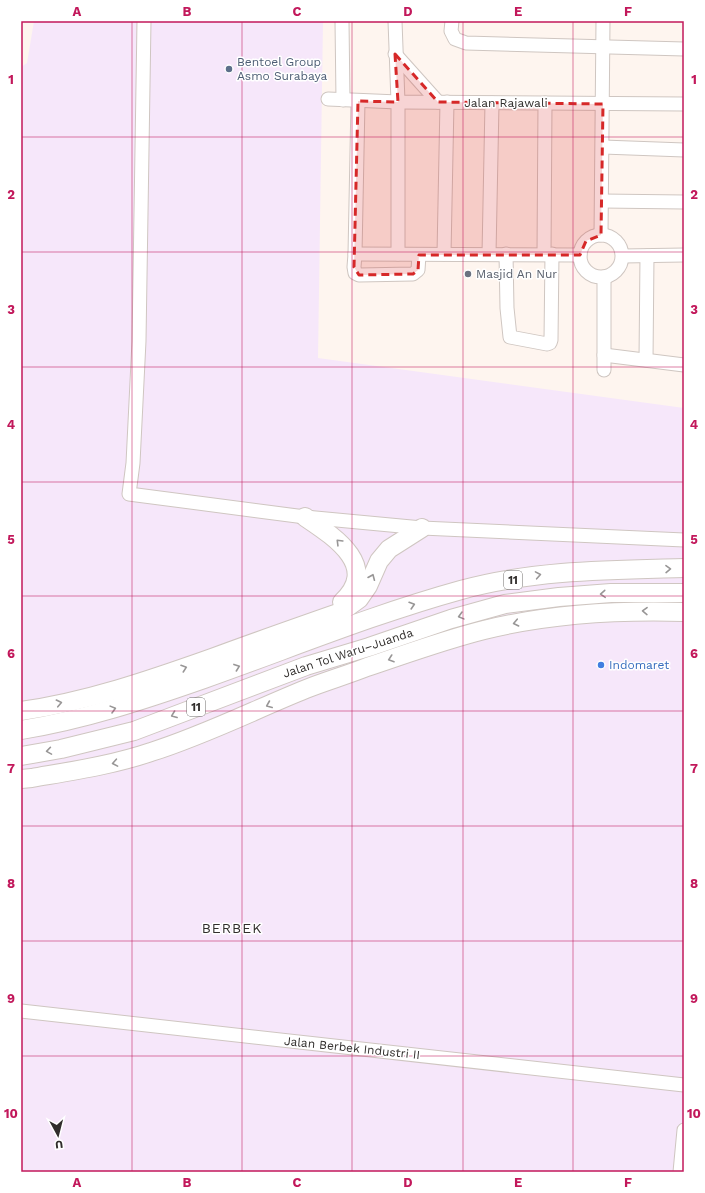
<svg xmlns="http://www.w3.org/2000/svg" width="705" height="1193" font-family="'Work Sans',sans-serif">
	<rect width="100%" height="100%" fill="#fef5ef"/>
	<polygon fill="#f6e7fa" points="34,21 323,21 318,358 684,408 684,1172 21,1172 21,67 27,63"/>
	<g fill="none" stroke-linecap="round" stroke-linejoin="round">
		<defs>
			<g id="minor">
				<polyline points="144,21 139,341 133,463 129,494 305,517 422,528 684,540"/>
				<polyline points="342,21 343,100"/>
				<polyline points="395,21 398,102 398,254"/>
				<polyline points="452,21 451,31 455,39 466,43 684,49"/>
				<polyline points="395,54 438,102"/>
				<polyline points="328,99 398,102 684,104"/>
				<polyline points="358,101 355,254 354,267 355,273 359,275 413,274 418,270 419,255"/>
				<polyline points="603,147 684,150"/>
				<polyline points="602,201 684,202"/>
				<circle cx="601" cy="256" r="21"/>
				<polyline points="601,235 603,21"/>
				<polyline points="355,254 580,255"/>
				<polyline points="444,254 447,102"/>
				<polyline points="489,254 492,103"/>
				<polyline points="506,254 507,308 510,337 547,344 550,343 551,340 552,254"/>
				<polyline points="544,254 545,103"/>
				<polyline points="623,256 684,255"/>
				<polyline points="604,277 604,370"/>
				<polyline points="604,355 684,365"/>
				<polyline points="646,360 647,256"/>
				<polyline points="21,1011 684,1085"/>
				<polyline points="680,1172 684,1130"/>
			</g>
			<g id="highway">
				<path d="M 305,517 C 333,536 381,566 342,602"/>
				<path d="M 21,711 C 86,702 150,680 212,658 C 255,642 298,627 341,612 L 359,599 L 368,586 L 379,561 L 389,549 L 422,528"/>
				<path d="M 21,730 C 83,720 144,700 204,679 C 289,649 374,614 461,590 C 534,570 609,570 684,568"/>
				<polyline points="21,756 61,749 134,731 306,666 369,647 451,619 505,604 559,597 611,593 684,593"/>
				<path d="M 21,779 L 32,778 C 72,771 113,765 151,752 C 205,735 254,710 306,689 C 326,681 347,675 367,667 C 406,654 444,640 484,630 C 549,614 617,610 684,612"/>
			</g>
		</defs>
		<use href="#minor" stroke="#cfc6c1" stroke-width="15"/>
		<use href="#highway" stroke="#cfc6c1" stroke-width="20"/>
		<use href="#minor" stroke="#fff" stroke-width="13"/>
		<use href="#highway" stroke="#fff" stroke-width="18"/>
	</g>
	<defs><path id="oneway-chevron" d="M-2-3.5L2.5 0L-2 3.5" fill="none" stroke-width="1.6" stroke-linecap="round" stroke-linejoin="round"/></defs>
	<g stroke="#989696">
		<use href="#oneway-chevron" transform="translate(339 542) rotate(-135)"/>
		<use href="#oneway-chevron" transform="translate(668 569) rotate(-1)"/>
		<use href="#oneway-chevron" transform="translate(538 575) rotate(-10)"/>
		<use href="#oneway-chevron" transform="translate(372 577) rotate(-67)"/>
		<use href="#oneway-chevron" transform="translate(603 594) rotate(176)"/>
		<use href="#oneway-chevron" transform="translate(412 605) rotate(-17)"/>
		<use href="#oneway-chevron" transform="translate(645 611) rotate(-179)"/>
		<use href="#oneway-chevron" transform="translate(461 616) rotate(165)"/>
		<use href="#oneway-chevron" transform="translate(516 623) rotate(168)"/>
		<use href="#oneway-chevron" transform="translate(391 659) rotate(161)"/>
		<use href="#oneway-chevron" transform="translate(237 667) rotate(-20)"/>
		<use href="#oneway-chevron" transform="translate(184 668) rotate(-19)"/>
		<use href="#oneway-chevron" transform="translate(59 703) rotate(-12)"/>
		<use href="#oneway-chevron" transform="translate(269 705) rotate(157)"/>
		<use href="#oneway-chevron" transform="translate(113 709) rotate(-15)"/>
		<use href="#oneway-chevron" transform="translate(174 715) rotate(159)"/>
		<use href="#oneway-chevron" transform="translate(49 751) rotate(171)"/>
		<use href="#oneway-chevron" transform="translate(115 763) rotate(170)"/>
	</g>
	<path fill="#d62828" fill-opacity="0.2" stroke="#d62828" stroke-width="3" stroke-dasharray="8 5" stroke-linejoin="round" d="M 395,54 L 438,102 L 603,104 L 601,235 L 586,241 L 580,255 L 419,255 L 418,270 L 413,274 L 359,275 L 354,267 L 358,101 L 398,102 Z"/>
	<path fill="none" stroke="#c2185b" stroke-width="1" stroke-opacity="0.55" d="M 132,21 L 132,1172M 242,21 L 242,1172M 352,21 L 352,1172M 463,21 L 463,1172M 573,21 L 573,1172M 21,137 L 684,137M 21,252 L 684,252M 21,367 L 684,367M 21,482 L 684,482M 21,596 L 684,596M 21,711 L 684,711M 21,826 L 684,826M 21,941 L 684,941M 21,1056 L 684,1056"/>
	<circle fill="#5c6f8a" stroke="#fff" stroke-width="1.5" cx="229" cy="69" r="4"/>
	<circle fill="#6b7280" stroke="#fff" stroke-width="1.5" cx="468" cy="274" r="4"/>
	<circle fill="#3f7fe0" stroke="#fff" stroke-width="1.5" cx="601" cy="665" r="4"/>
	<g text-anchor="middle" stroke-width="3" stroke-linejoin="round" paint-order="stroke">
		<g fill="#fff" stroke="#6f6d6b" stroke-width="1">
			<rect x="504" y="571" width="18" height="18" rx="3"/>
			<rect x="187" y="698" width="18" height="18" rx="3"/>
		</g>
		<g font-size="11" font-weight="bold" fill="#312e2c">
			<text x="513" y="584">11</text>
			<text x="196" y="711">11</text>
		</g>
		<g font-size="12" fill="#4e5e75" stroke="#fff" text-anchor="start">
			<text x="237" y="66">Bentoel Group<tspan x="237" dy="14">Asmo Surabaya</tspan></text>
		</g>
		<g font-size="12" fill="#312e2c" stroke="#fff">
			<text x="506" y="107">Jalan Rajawali</text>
			<text transform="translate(348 653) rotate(-18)" y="4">Jalan Tol Waru–Juanda</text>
			<text transform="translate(352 1048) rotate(6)" y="4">Jalan Berbek Industri II</text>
		</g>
		<g font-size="12" fill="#5b616d" stroke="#fff" text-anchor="start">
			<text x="476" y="278">Masjid An Nur</text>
		</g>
		<g font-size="12" fill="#366cbe" stroke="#fff" text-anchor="start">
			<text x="609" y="669">Indomaret</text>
		</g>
		<g font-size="14" letter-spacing="1" fill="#312e2c" stroke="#fff">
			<text x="232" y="933">BERBEK</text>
		</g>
	</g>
	<rect width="705" height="1193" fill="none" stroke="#ffffff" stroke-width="44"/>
	<g transform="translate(58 1135) rotate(173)" stroke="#ffffff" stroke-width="3" paint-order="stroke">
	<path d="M0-3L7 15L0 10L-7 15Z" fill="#312e2c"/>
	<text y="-6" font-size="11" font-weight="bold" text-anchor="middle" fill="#312e2c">U</text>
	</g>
	<rect x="22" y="22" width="661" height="1149" fill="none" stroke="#c2185b" stroke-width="1.5"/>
	<g font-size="13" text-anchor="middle" font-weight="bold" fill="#c2185b">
		<text x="77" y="16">A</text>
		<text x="187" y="16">B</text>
		<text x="297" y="16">C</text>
		<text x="408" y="16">D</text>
		<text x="518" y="16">E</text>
		<text x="628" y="16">F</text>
		<text x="11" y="84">1</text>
		<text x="694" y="84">1</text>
		<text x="11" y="199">2</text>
		<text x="694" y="199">2</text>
		<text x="11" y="314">3</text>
		<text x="694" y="314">3</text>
		<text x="11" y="429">4</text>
		<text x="694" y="429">4</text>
		<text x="11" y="544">5</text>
		<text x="694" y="544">5</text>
		<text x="11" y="658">6</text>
		<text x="694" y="658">6</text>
		<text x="11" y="773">7</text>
		<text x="694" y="773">7</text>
		<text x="11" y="888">8</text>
		<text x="694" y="888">8</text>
		<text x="11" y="1003">9</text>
		<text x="694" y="1003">9</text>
		<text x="11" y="1118">10</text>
		<text x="694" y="1118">10</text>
		<text x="77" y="1187">A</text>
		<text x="187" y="1187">B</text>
		<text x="297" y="1187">C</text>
		<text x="408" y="1187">D</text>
		<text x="518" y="1187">E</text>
		<text x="628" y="1187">F</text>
	</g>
</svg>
